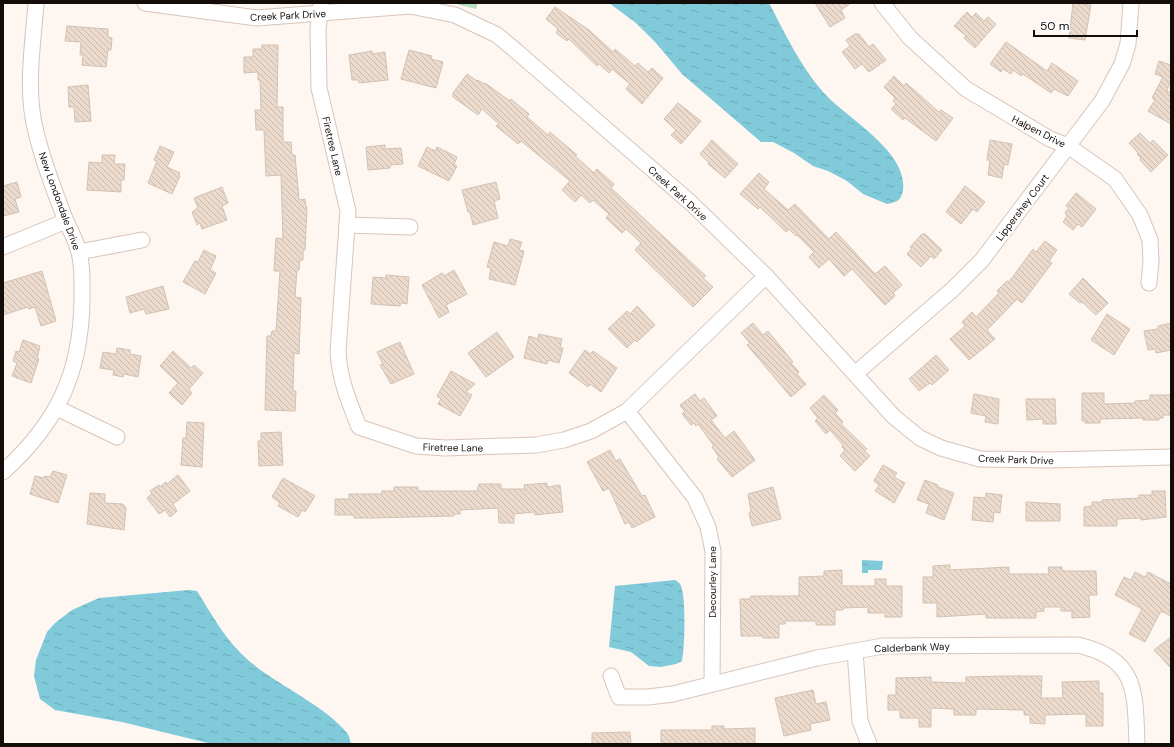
<svg xmlns="http://www.w3.org/2000/svg" width="1174" height="747" font-family="'DM Sans',sans-serif">
	<defs>
		<pattern id="park-tufts" width="24" height="20" patternUnits="userSpaceOnUse"><rect width="24" height="20" fill="#b2e3bb"/><path d="M3 7l-1-3M5 7V3M7 7l1-3M15 17l-1-3M17 17v-4M19 17l1-3" fill="none" stroke="#98c29f"/></pattern>
		<pattern id="water-ripples" width="26" height="14" patternUnits="userSpaceOnUse"><rect width="26" height="14" fill="#80cad9"/><path d="M2 4q2-2 4 0t4 0M15 11q2-2 4 0t4 0" fill="none" stroke="#6eacb9"/></pattern>
		<pattern id="building-back-hatch" width="6" height="6" patternUnits="userSpaceOnUse"><rect width="6" height="6" fill="#ecdbcc"/><path d="M-1 5l2 2M0 0l6 6M5-1l2 2" fill="none" stroke="#cabbae"/></pattern>
	</defs>
	<rect width="100%" height="100%" fill="#fef6f1"/>
	<polygon fill="url(#park-tufts)" points="453,3 478,3 476,9"/>
	<g fill="url(#water-ripples)">
		<path d="M 609,3 L 769,3 C 785,33 800,66 823,92 C 846,118 908,151 903,190 C 901,201 897,202 887,204 L 863,194 L 847,181 L 828,171 L 813,166 L 794,153 L 773,142 L 761,142 L 682,74 L 656,43 L 636,23 Z"/>
		<polygon points="862,560 883,561 882,570 868,570 868,573 862,573"/>
		<path d="M 675,580 C 678,582 680,583 681,586 C 686,599 685,646 682,661 L 676,664 L 661,667 L 649,666 L 631,652 L 609,647 L 615,586 Z"/>
		<path d="M 189,590 L 197,591 C 212,615 226,641 248,660 C 276,685 323,704 347,733 C 349,735 350,740 351,744 L 212,744 L 122,722 L 55,710 L 40,699 L 34,676 L 36,660 L 47,632 L 55,623 L 72,610 L 99,598 Z"/>
	</g>
	<g fill="url(#building-back-hatch)" stroke="#d2c2b3">
		<polygon points="815,3 851,3 841,10 845,18 830,27"/>
		<polygon points="1073,3 1091,5 1085,40 1069,38"/>
		<polygon points="555,7 589,30 613,52 615,49 635,66 638,63 648,72 652,68 663,78 642,104 626,89 630,84 612,69 609,73 599,64 597,66 569,39 567,41 556,33 558,30 556,27 546,19"/>
		<polygon points="967,12 972,17 976,13 984,21 988,17 996,24 975,48 964,38 966,36 954,26"/>
		<polygon points="67,26 108,29 108,37 112,38 111,50 108,50 106,67 82,65 83,55 80,55 81,42 65,41"/>
		<polygon points="855,34 859,34 869,47 873,44 886,60 869,72 862,64 855,69 842,52 850,46 846,40"/>
		<polygon points="1006,42 1047,71 1052,63 1078,81 1068,96 1054,89 1051,93 1023,74 1021,76 1013,70 1011,74 1003,69 1001,72 990,64"/>
		<polygon points="262,45 278,45 277,107 283,107 283,142 291,142 292,155 295,155 299,200 305,199 306,207 307,207 305,250 303,250 303,260 300,260 299,270 297,270 295,297 301,298 299,354 294,353 293,391 296,391 295,411 265,410 267,336 271,336 272,331 276,331 280,271 274,271 276,238 283,239 281,175 266,176 264,130 256,130 255,110 261,110 260,80 258,80 258,72 244,73 244,57 253,57 253,49 262,49"/>
		<polygon points="409,50 432,56 431,59 443,62 436,88 401,79"/>
		<polygon points="372,51 372,54 385,52 388,80 359,83 358,80 352,80 349,55"/>
		<polygon points="1159,61 1171,65 1171,79 1167,91 1171,93 1171,124 1148,111 1155,100 1152,98 1163,77 1155,74"/>
		<polygon points="467,74 477,81 478,80 484,84 485,83 510,101 511,99 529,114 527,117 548,135 550,132 577,155 575,156 594,173 597,169 614,184 611,188 706,276 703,278 713,287 693,307 635,250 641,243 626,229 622,233 606,218 609,214 593,200 590,203 581,195 575,202 562,190 570,181 521,141 518,144 496,126 499,124 482,109 478,115 453,97 453,93"/>
		<polygon points="894,76 904,86 906,83 939,112 941,110 953,118 936,141 905,118 903,120 891,109 896,104 893,101 895,98 884,87"/>
		<polygon points="88,85 91,121 75,122 74,107 69,107 68,87"/>
		<polygon points="678,103 701,121 681,144 671,135 676,130 664,119"/>
		<polygon points="1140,133 1150,143 1153,140 1168,155 1151,172 1140,160 1141,158 1137,154 1138,153 1129,143"/>
		<polygon points="712,140 738,164 725,178 708,164 709,163 700,154"/>
		<polygon points="990,140 1012,144 1008,165 1004,164 1002,178 988,175 990,160 987,160"/>
		<polygon points="385,145 385,149 401,148 403,164 390,165 390,168 368,170 366,147"/>
		<polygon points="160,146 174,152 167,167 180,173 179,175 180,176 172,194 148,183 157,161 154,160"/>
		<polygon points="427,147 435,151 437,147 457,157 454,165 457,166 449,181 418,166"/>
		<polygon points="102,155 115,155 114,164 125,164 124,180 121,180 121,192 87,190 89,162 102,163"/>
		<polygon points="759,173 769,182 764,189 788,210 795,204 829,239 836,232 875,274 885,266 902,285 893,293 895,296 885,305 852,269 844,276 829,259 819,268 809,257 814,252 797,235 796,236 789,229 786,232 760,207 758,209 740,194"/>
		<polygon points="17,182 21,197 15,199 19,212 3,216 3,186"/>
		<polygon points="496,182 500,199 494,201 498,218 473,225 470,212 468,212 462,190"/>
		<polygon points="965,186 985,202 977,212 973,209 961,224 946,212"/>
		<polygon points="222,187 228,203 222,206 227,220 202,229 200,223 197,225 192,212 198,208 194,198"/>
		<polygon points="1076,193 1096,209 1082,227 1078,224 1073,230 1063,222 1067,216 1065,212 1069,208 1066,206"/>
		<polygon points="922,234 925,234 942,250 934,259 931,256 921,267 907,254 912,248 910,247"/>
		<polygon points="510,239 522,242 519,250 524,251 515,285 489,279 491,268 487,267 494,242 508,246"/>
		<polygon points="1045,241 1057,250 1049,261 1052,263 1022,303 1017,299 987,330 995,339 969,360 950,339 965,326 962,322 972,312 976,317 999,293 997,291 1007,281 1009,282 1033,249 1036,252"/>
		<polygon points="204,250 216,256 210,270 216,273 205,294 183,282 195,261 198,262"/>
		<polygon points="454,270 467,294 446,305 449,312 439,318 422,285 442,273 444,276"/>
		<polygon points="42,271 56,321 41,326 35,307 29,309 28,307 3,315 3,283"/>
		<polygon points="386,275 409,277 407,304 401,303 400,306 371,304 373,277 386,278"/>
		<polygon points="1083,278 1108,303 1096,315 1082,302 1080,303 1069,294"/>
		<polygon points="163,286 169,309 146,314 144,309 130,313 126,297"/>
		<polygon points="637,306 655,325 637,342 635,340 627,348 608,329 627,311 630,314"/>
		<polygon points="1107,314 1130,329 1114,355 1091,340"/>
		<polygon points="753,323 763,335 768,331 793,362 791,363 799,372 797,374 806,384 791,397 747,345 750,343 741,333"/>
		<polygon points="1171,323 1171,350 1156,353 1155,349 1148,350 1144,331 1158,329 1158,326"/>
		<polygon points="497,332 514,357 486,377 468,353"/>
		<polygon points="539,334 562,339 560,348 563,348 559,363 548,360 547,364 524,358 529,336 538,339"/>
		<polygon points="23,340 40,346 37,359 39,359 31,383 12,376 17,363 13,361 16,351 19,352"/>
		<polygon points="400,342 414,374 391,384 380,365 383,364 377,352"/>
		<polygon points="117,348 130,350 130,354 141,356 138,377 124,374 123,377 113,375 114,370 100,368 103,352 116,354"/>
		<polygon points="585,350 590,354 593,351 617,368 601,392 590,384 588,387 569,373"/>
		<polygon points="173,351 191,368 194,365 203,373 189,389 192,393 182,405 169,393 178,383 160,366"/>
		<polygon points="936,355 949,370 932,385 930,383 919,391 909,379"/>
		<polygon points="451,371 475,384 466,392 472,395 460,416 438,404 441,399 437,396"/>
		<polygon points="1082,393 1104,393 1104,404 1135,403 1135,401 1150,400 1150,395 1171,395 1171,415 1163,415 1163,418 1159,418 1159,420 1143,420 1143,418 1100,419 1100,423 1085,423 1085,421 1082,421"/>
		<polygon points="695,394 700,401 704,398 717,416 711,420 725,438 734,431 755,460 732,477 717,459 719,457 712,447 714,446 698,424 696,426 694,423 691,425 682,414 685,412 680,405"/>
		<polygon points="974,394 999,399 998,424 985,422 986,416 971,413"/>
		<polygon points="824,395 838,410 835,413 843,422 841,424 867,449 864,451 870,456 855,471 840,456 845,450 842,447 843,445 830,430 826,434 815,421 818,418 810,408"/>
		<polygon points="1026,399 1055,399 1056,424 1043,424 1043,419 1027,420"/>
		<polygon points="187,422 204,423 202,467 181,465 183,438 186,438"/>
		<polygon points="281,432 283,465 259,466 258,441 261,441 261,433"/>
		<polygon points="610,450 616,461 620,459 642,496 645,495 655,517 632,528 629,522 625,524 609,488 603,491 587,462"/>
		<polygon points="883,465 897,473 894,477 905,483 894,503 875,491 879,485 874,481"/>
		<polygon points="53,471 67,475 58,503 30,494 35,476 44,478 45,476 50,477"/>
		<polygon points="178,475 190,491 173,504 177,511 170,517 165,510 159,514 147,498 152,493 150,491 159,485 160,487 166,482 167,484"/>
		<polygon points="283,478 315,496 305,512 302,510 298,517 278,506 280,503 272,497"/>
		<polygon points="925,480 938,485 938,487 954,493 944,520 926,513 929,504 917,500"/>
		<polygon points="547,483 547,487 560,485 563,512 535,515 534,512 514,514 514,523 499,523 498,508 460,510 460,514 454,514 454,516 372,518 354,518 354,515 335,515 335,499 349,499 349,494 382,494 382,491 394,491 394,487 418,487 418,491 477,491 479,484 501,484 501,489 525,489 524,485"/>
		<polygon points="773,487 781,519 752,526 749,513 751,512 748,494"/>
		<polygon points="1152,491 1165,491 1166,517 1141,520 1141,518 1117,519 1117,526 1084,526 1084,507 1092,506 1092,502 1102,502 1102,500 1139,498 1139,495 1152,495"/>
		<polygon points="90,493 105,494 105,503 123,504 126,508 124,530 87,524"/>
		<polygon points="986,493 1002,495 1000,513 994,512 993,522 972,520 974,497 986,498"/>
		<polygon points="1026,502 1060,504 1060,521 1026,521"/>
		<polygon points="950,565 950,570 1009,567 1009,574 1049,574 1048,567 1062,567 1062,571 1096,571 1097,595 1089,595 1090,617 1072,618 1072,611 1061,611 1061,607 1044,607 1044,611 1036,612 1036,618 986,618 986,614 937,617 937,603 923,603 923,577 933,577 933,566"/>
		<polygon points="842,570 842,586 875,586 875,579 886,579 886,586 902,586 902,617 885,617 885,613 868,613 868,607 843,608 843,610 835,610 835,625 816,625 816,621 785,621 785,624 779,624 779,638 763,638 763,636 741,636 740,599 750,599 751,596 799,596 799,577 824,576 824,571"/>
		<polygon points="1135,572 1145,577 1148,572 1171,584 1171,616 1161,611 1145,642 1129,634 1142,609 1115,595 1124,577 1131,580"/>
		<polygon points="1171,637 1171,668 1154,650"/>
		<polygon points="1002,676 1042,676 1041,698 1063,698 1062,682 1099,681 1099,693 1103,693 1103,726 1086,726 1086,714 1045,715 1045,724 1030,723 1030,715 1024,715 1024,710 976,709 976,715 954,715 954,709 931,708 931,727 919,727 919,718 900,718 900,710 888,710 888,695 896,695 896,678 931,677 931,682 966,683 966,677"/>
		<polygon points="813,690 816,704 826,702 830,720 810,724 811,730 784,736 775,698"/>
		<polygon points="712,726 724,726 724,729 755,728 755,744 661,744 661,730 712,730"/>
		<polygon points="630,732 631,744 592,744 592,733"/>
	</g>
	<g fill="none" stroke-linecap="round" stroke-linejoin="round">
		<defs>
			<g id="street">
				<polyline points="145,3 257,18 410,6 455,15 497,35 515,50 691,203 766,276 894,417 920,438 941,448 980,459 1049,460 1171,457"/>
				<polyline points="882,3 910,38 966,89 1050,139 1068,146 1115,179 1140,215 1150,240 1151,262 1149,283"/>
				<path d="M 321,4 L 318,29 L 319,88 L 348,211 L 338,351 C 339,378 349,402 359,427 L 416,446 L 445,448 L 536,445 L 564,440 L 591,431 L 627,411 L 766,276"/>
				<polyline points="347,225 410,227"/>
				<polyline points="3,247 66,221"/>
				<polyline points="79,252 142,240"/>
				<polyline points="855,374 953,289 982,260 1102,101 1122,64 1128,44 1131,3"/>
				<polyline points="57,408 117,437"/>
				<polyline points="627,411 695,498 708,527 713,551 712,684"/>
				<path d="M 3,472 C 57,423 81,374 82,300 C 82,284 83,267 79,252 C 76,241 71,231 66,221 C 55,193 43,162 36,132 C 25,91 33,45 36,3"/>
				<polyline points="855,651 860,721 869,744"/>
				<path d="M 611,676 L 619,697 L 648,697 L 673,694 L 817,658 L 883,646 L 1078,645 C 1138,659 1135,692 1137,744"/>
			</g>
		</defs>
		<use href="#street" stroke="#d9c4b9" stroke-width="17"/>
		<use href="#street" stroke="#fff" stroke-width="15"/>
	</g>
	<g text-anchor="middle" stroke-width="4" stroke-linejoin="round" paint-order="stroke">
		<g font-size="10" fill="#130c09" stroke="#fff">
			<text transform="translate(288 15) rotate(-3)" y="4">Creek Park Drive</text>
			<text transform="translate(1039 131) rotate(27)" y="4">Halpen Drive</text>
			<text transform="translate(333 146) rotate(77)" y="4">Firetree Lane</text>
			<text transform="translate(678 193) rotate(42)" y="4">Creek Park Drive</text>
			<text transform="translate(60 201) rotate(70)" y="4">New Londondale Drive</text>
			<text transform="translate(1022 207) rotate(-53)" y="4">Lippershey Court</text>
			<text transform="translate(453 447) rotate(1)" y="4">Firetree Lane</text>
			<text transform="translate(1016 459) rotate(2)" y="4">Creek Park Drive</text>
			<text transform="translate(712 582) rotate(-90)" y="4">Decourley Lane</text>
			<text transform="translate(912 647) rotate(-2)" y="4">Calderbank Way</text>
		</g>
	</g>
	<rect width="1174" height="747" fill="none" stroke="#130c09" stroke-width="8"/>
	<path d="M1034 30v6h103v-6" fill="none" stroke="#130c09" stroke-width="2"/>
	<text x="1040" y="30" font-size="12" fill="#130c09" stroke="#ffffff" stroke-width="3" paint-order="stroke">50 m</text>
</svg>
